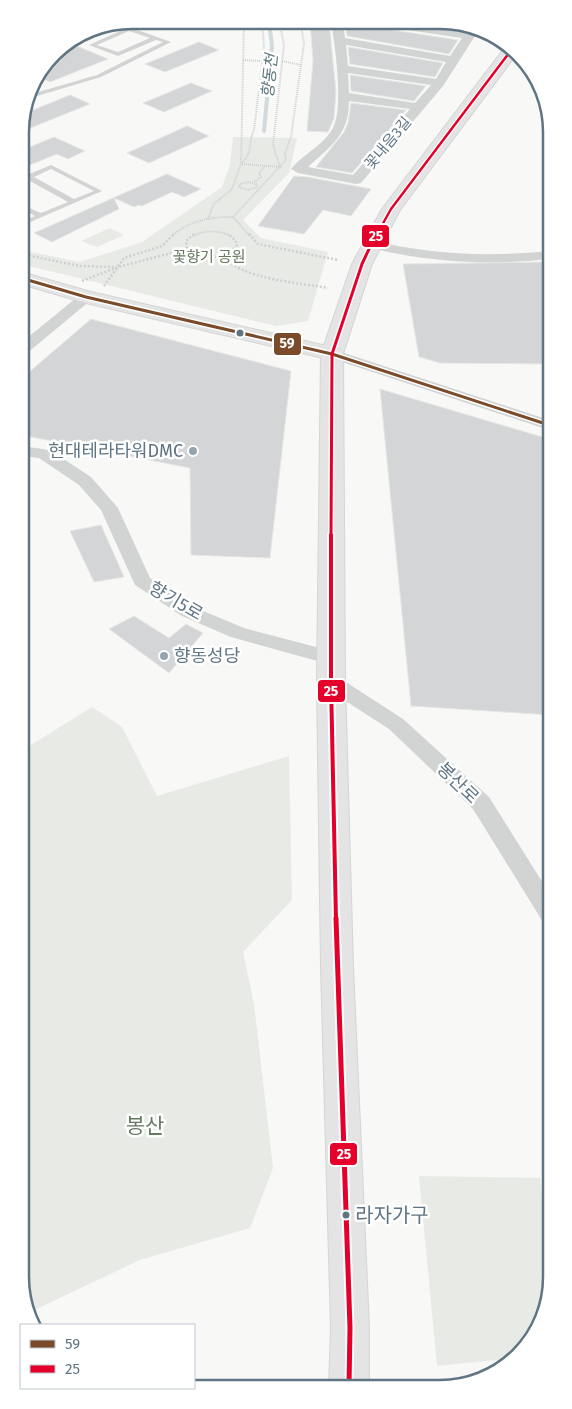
<svg xmlns="http://www.w3.org/2000/svg" width="572" height="1409" font-family="'Fira Sans','Noto Sans KR',sans-serif">
	<rect width="100%" height="100%" fill="#f8f8f7"/>
	<g fill="#e8ebe5">
		<polygon points="233,137 297,138 289,173 243,220 261,238 328,252 308,321 276,326 21,264 21,250 80,262 142,242 222,187 230,165"/>
		<polygon points="110,228 124,235 97,247 81,241"/>
		<polygon points="92,707 122,727 157,796 289,756 292,900 243,952 254,1004 273,1168 250,1228 140,1260 28,1313 24,1306 22,741 26,748"/>
		<polygon points="419,1176 540,1178 550,1288 524,1351 514,1358 437,1366"/>
	</g>
	<g fill="none" stroke-linecap="round" stroke-linejoin="round">
		<polyline stroke="#d2dadd" stroke-width="4" points="264,131 272,46 269,21"/>
	</g>
	<g fill="#d3d5d6" stroke="#e7e7e6">
		<polygon points="310,21 329,21 336,92 334,118 328,132 307,131 313,61"/>
		<polygon points="345,21 365,22 373,27 458,40 449,54 347,36"/>
		<polygon points="67,42 108,59 50,82 36,76 58,48"/>
		<polygon points="199,42 219,50 165,72 145,64"/>
		<polygon points="348,47 443,63 435,77 350,64"/>
		<polygon points="350,75 426,86 414,101 351,91"/>
		<polygon points="191,83 212,91 164,112 143,103"/>
		<polygon points="70,95 90,104 28,129 20,125 23,114"/>
		<polygon points="351,103 406,110 352,173 316,167 344,132 348,123"/>
		<polygon points="187,126 209,136 149,163 127,153"/>
		<polygon points="54,137 85,151 68,159 57,154 20,169 20,151"/>
		<polygon points="167,174 201,189 184,197 172,192 142,206 139,205 134,207 114,198 119,209 52,242 34,233"/>
		<polygon points="294,176 308,177 371,189 351,216 323,210 304,234 258,226"/>
		<polygon points="549,262 549,364 440,363 419,357 403,264"/>
		<polygon points="91,319 291,371 270,558 191,555 190,468 21,435 21,379"/>
		<polygon points="380,389 549,439 550,715 411,706"/>
		<polygon points="101,525 124,577 94,582 70,531"/>
		<polygon points="134,616 169,638 186,624 203,633 169,673 109,629"/>
	</g>
	<g fill="none" stroke-linecap="round" stroke-linejoin="round">
		<defs>
			<polygon id="secondary" points="21,272 91,292 340,349 343,354 340,359 332,360 86,303 21,284"/>
			<polygon id="primary" points="506,46 518,52 400,210 372,264 343,354 345,682 353,967 369,1328 369,1386 329,1386 331,1328 321,967 317,682 321,354 352,264 382,209"/>
		</defs>
		<use href="#secondary" stroke="#d4d6d6" stroke-width="2"/>
		<use href="#primary" stroke="#d3d5d6" stroke-width="2"/>
		<g stroke="#cecfd0" stroke-width="2" stroke-dasharray="1 1" stroke-linecap="butt">
			<polyline points="279,21 284,45 273,145 280,167"/>
			<polyline points="243,60 262,61"/>
			<polyline points="282,61 301,65"/>
			<path d="M 242,163 C 253,152 248,143 254,130 L 264,47 L 262,21"/>
			<polyline points="242,164 281,167"/>
			<polygon points="248,182 256,184 257,187 248,190 239,187 240,184"/>
			<polyline points="254,182 261,177 259,173 265,166"/>
			<polyline points="208,219 214,204 232,189 241,164 244,21"/>
			<path d="M 172,236 C 188,221 213,216 233,217"/>
			<path d="M 193,236 C 204,230 219,230 231,236"/>
			<polyline points="250,236 233,217 286,160 285,153 291,137 304,43 300,21"/>
		</g>
		<g stroke="#cecfd0" stroke-width="2.5" stroke-dasharray="2 2" stroke-linecap="butt">
			<path d="M 194,234 L 186,241 L 187,249 C 203,259 224,261 237,245 L 235,240 L 228,234"/>
			<polyline points="249,234 258,244 338,260"/>
			<polyline points="21,254 80,266 115,267"/>
			<path d="M 223,255 C 238,279 301,283 328,288"/>
			<polyline points="82,281 118,267 187,249"/>
			<polyline points="104,286 124,258 162,246 174,234"/>
		</g>
		<g fill="#d2d3d3" fill-rule="evenodd">
			<path d="M 129,27 L 171,42 L 101,77 L 27,99 L 28,95 L 97,75 L 163,42 L 156,40 L 118,56 L 89,45 ZM 129,31 L 150,38 L 118,52 L 97,45 Z"/>
			<path d="M 51,165 L 102,191 L 21,226 L 21,222 L 35,216 L 21,208 L 20,204 L 41,213 L 68,202 L 28,180 L 20,183 L 20,178 ZM 51,169 L 94,191 L 74,199 L 34,177 Z"/>
		</g>
		<g fill="#d2d3d3" fill-rule="evenodd">
			<path d="M 331,21 L 343,21 L 345,38 L 450,56 L 462,38 L 373,25 L 367,22 L 394,22 L 469,33 L 475,36 L 443,86 L 361,183 L 356,184 L 298,173 L 291,169 C 303,154 324,145 333,128 C 344,107 335,47 331,21 ZM 346,45 L 446,62 L 436,79 L 348,66 ZM 348,73 L 431,85 L 415,103 L 349,93 ZM 349,101 L 410,109 L 353,175 L 308,167 C 331,146 349,135 349,101 Z"/>
			<path d="M 371,240 C 431,255 488,257 549,251 L 549,259 C 486,266 427,262 366,247 L 364,244 Z"/>
			<polygon points="86,293 91,294 93,297 91,300 26,354 21,356 21,343 81,294"/>
			<polygon points="332,349 549,420 549,430 327,357 324,354 327,351"/>
			<polygon points="21,446 50,450 91,477 118,508 150,578 196,608 244,628 339,653 342,658 339,663 332,665 231,637 182,616 135,585 101,510 79,485 39,458 21,456"/>
			<polygon points="331,675 338,677 403,719 489,797 551,896 551,925 543,922 473,809 389,729 324,687 321,682 324,677"/>
		</g>
		<use href="#secondary" fill="#e4e4e4" fill-rule="evenodd"/>
		<use href="#primary" fill="#e4e4e4" fill-rule="evenodd"/>
		<defs>
			<polyline id="bus-1" points="21,278 86,297 332,354 549,425"/>
			<polyline id="bus-2-far3" points="376,236 391,209 512,49"/>
			<polyline id="bus-2-far2" points="331,536 332,354 362,264 376,234"/>
			<polyline id="bus-2-far1" points="331,535 331,682 336,920"/>
			<polyline id="bus-2" points="336,918 350,1328 349,1386"/>
		</defs>
		<use href="#bus-1" stroke="#fff" stroke-width="6"/>
		<use href="#bus-2-far3" stroke="#fff" stroke-width="5"/>
		<use href="#bus-2-far2" stroke="#fff" stroke-width="6"/>
		<use href="#bus-2-far1" stroke="#fff" stroke-width="8"/>
		<use href="#bus-2" stroke="#fff" stroke-width="9"/>
		<use href="#bus-1" stroke="#7a4b2a" stroke-width="3"/>
		<use href="#bus-2-far3" stroke="#e4002b" stroke-width="2.5"/>
		<use href="#bus-2-far2" stroke="#e4002b" stroke-width="3"/>
		<use href="#bus-2-far1" stroke="#e4002b" stroke-width="4"/>
		<use href="#bus-2" stroke="#e4002b" stroke-width="5"/>
	</g>
	<g fill="#607584" stroke="#fff" stroke-width="2">
		<circle cx="240" cy="333" r="4.5"/>
		<circle cx="346" cy="1215" r="4.5"/>
	</g>
	<g fill="#95a3ac" stroke="#fff" stroke-width="2">
		<circle cx="193" cy="451" r="5"/>
		<circle cx="164" cy="656" r="5"/>
	</g>
	<g text-anchor="middle" stroke-width="5" stroke-linejoin="round" paint-order="stroke">
		<g font-size="15" fill="#607584" stroke="#fff">
			<text transform="translate(388 143) rotate(-50)" y="5">꽃내음3길</text>
		</g>
		<g font-size="15" fill="#667a60" stroke="#fff">
			<text x="209" y="262">꽃향기 공원</text>
		</g>
		<g font-size="16" font-style="italic" fill="#5b757e" stroke="#fff">
			<text transform="translate(269 76) rotate(-84)" y="6">향동천</text>
		</g>
		<g font-size="18" fill="#607584" stroke="#fff" text-anchor="end">
			<text x="183" y="457">현대테라타워DMC</text>
			<text x="174" y="662" text-anchor="start">향동성당</text>
		</g>
		<g font-size="18" fill="#607584" stroke="#fff">
			<text transform="translate(176 601) rotate(30)" y="6">향기5로</text>
			<text transform="translate(458 783) rotate(44)" y="6">봉산로</text>
		</g>
		<g font-size="20" fill="#607584" stroke="#fff" text-anchor="start">
			<text x="355" y="1222">라자가구</text>
		</g>
		<g font-size="21" fill="#667a60" stroke="#fff">
			<text x="145" y="1133">봉산</text>
		</g>
	</g>
	<path d="M0 0H572V1409H0ZM132 29H440A103 103 0 0 1 543 132V1277A103 103 0 0 1 440 1380H132A103 103 0 0 1 29 1277V132A103 103 0 0 1 132 29Z" fill="#fff" fill-rule="evenodd"/>
	<path fill="none" stroke="#607584" stroke-width="2.5" d="M132 29H440A103 103 0 0 1 543 132V1277A103 103 0 0 1 440 1380H132A103 103 0 0 1 29 1277V132A103 103 0 0 1 132 29Z"/>
	<g stroke="#fff" stroke-width="2">
		<rect x="361" y="224" width="29" height="24" rx="5" fill="#e4002b"/>
		<rect x="273" y="332" width="29" height="24" rx="5" fill="#7a4b2a"/>
		<rect x="317" y="679" width="29" height="24" rx="5" fill="#e4002b"/>
		<rect x="329" y="1142" width="29" height="24" rx="5" fill="#e4002b"/>
	</g>
	<g font-size="14" text-anchor="middle" font-weight="bold" fill="#fff">
		<text x="376" y="241">25</text>
		<text x="287" y="348">59</text>
		<text x="331" y="696">25</text>
		<text x="344" y="1159">25</text>
	</g>
	<rect x="20" y="1324" width="175" height="65" fill="#ffffff" stroke="#bfc8ce"/>
	<rect x="30" y="1340" width="25" height="8" fill="#7a4b2a" stroke="#bfc8ce"/>
	<text x="65" y="1349" font-size="15" fill="#607584">59</text>
	<rect x="30" y="1365" width="25" height="8" fill="#e4002b" stroke="#bfc8ce"/>
	<text x="65" y="1374" font-size="15" fill="#607584">25</text>
</svg>
